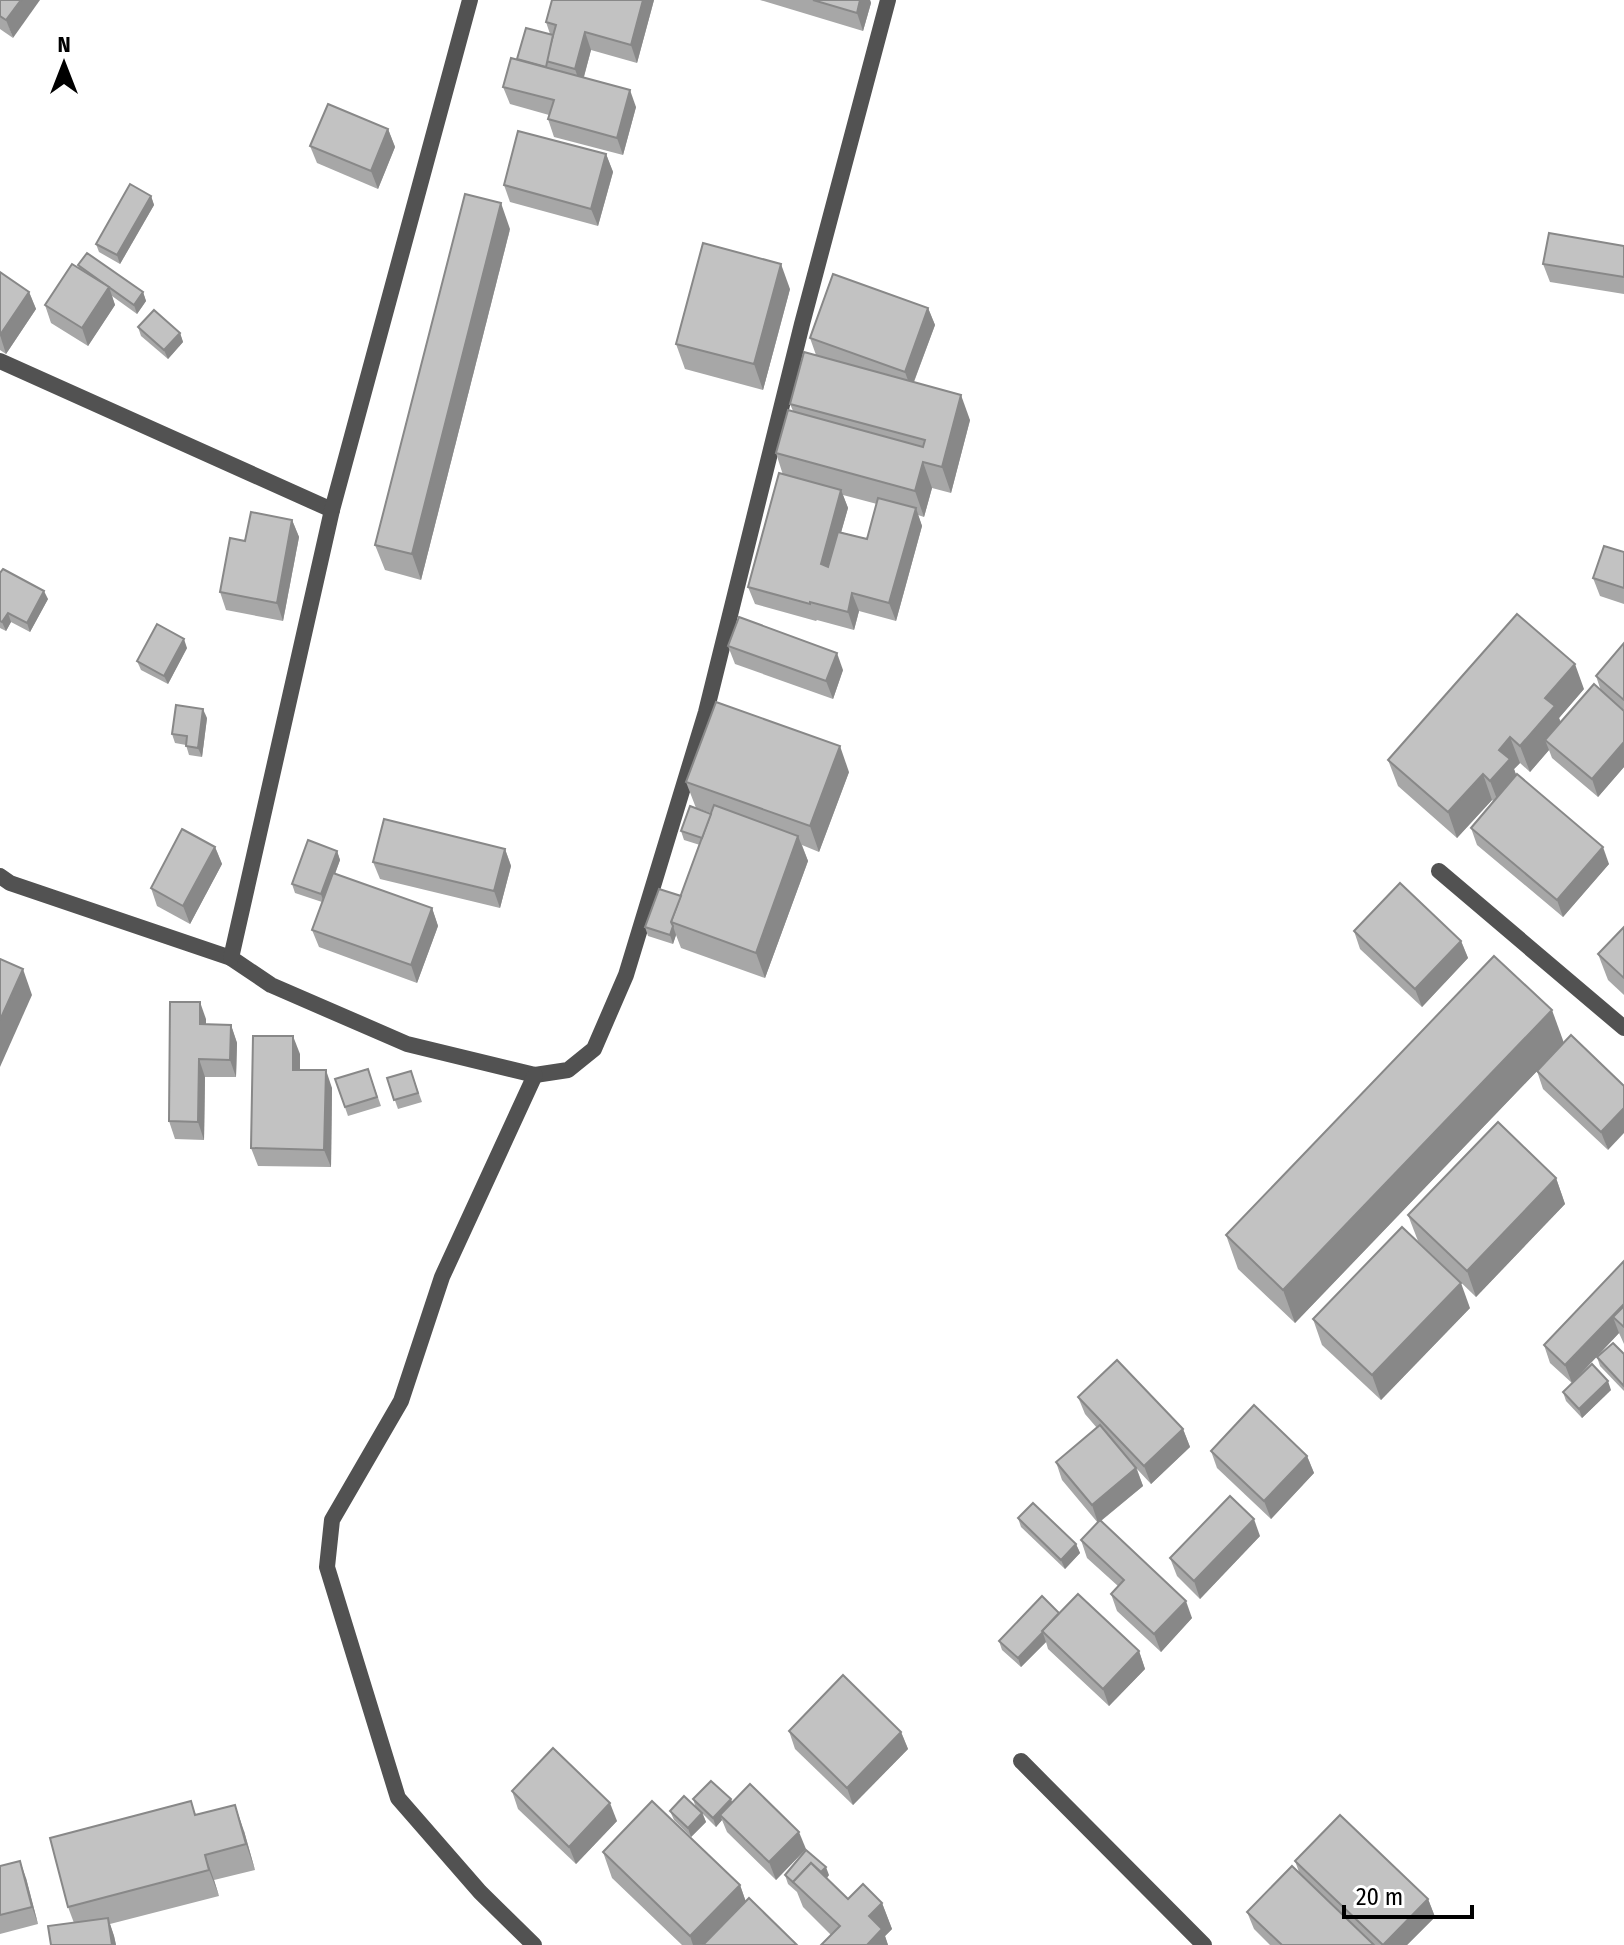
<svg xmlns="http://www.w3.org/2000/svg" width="1624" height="1945" font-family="'Fira Sans Condensed',sans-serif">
	<rect width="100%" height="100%" fill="#fff"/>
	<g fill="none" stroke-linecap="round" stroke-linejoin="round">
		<g stroke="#525252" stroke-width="16">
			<polyline points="0,361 332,510"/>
			<polyline points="1439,871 1624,1028"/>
			<polyline points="0,876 10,883 231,958 271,985 407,1044 535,1075 568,1070 594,1049 626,975 706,712 802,324 888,0"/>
			<polyline points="231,958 332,510 470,0"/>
			<polyline points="1021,1761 1204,1945"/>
			<polyline points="534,1945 480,1892 398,1798 327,1567 332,1520 401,1401 442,1277 535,1075"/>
		</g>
	</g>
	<g fill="#a7a7a7" fill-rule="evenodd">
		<polygon points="0,0 13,38 0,29"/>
		<polygon points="654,0 637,63 591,50 584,77 636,107 623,155 554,137 548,119 549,115 510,104 503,87 517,59 550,34 546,22"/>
		<polygon points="760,0 870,0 871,3 863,31"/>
		<polygon points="388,129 395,147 378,189 317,163 310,146"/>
		<polygon points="606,154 613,172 598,226 510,202 504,185"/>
		<polygon points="151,196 154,205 120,264 99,252 96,244"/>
		<polygon points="510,229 421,580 385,570 375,545"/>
		<polygon points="1624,246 1624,294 1550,282 1543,264"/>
		<polygon points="78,265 143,292 146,301 137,314 112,296 115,305 88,346 51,323 45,305 79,268"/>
		<polygon points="0,272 29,292 36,309 6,354 0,350"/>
		<polygon points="790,289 763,390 685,369 676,344"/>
		<path d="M 928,308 L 935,325 L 914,382 L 970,420 L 951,493 L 932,488 L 924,517 L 918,515 L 922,526 L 896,621 L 859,611 L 854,630 L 817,620 L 816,621 L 755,604 L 748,587 L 783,475 L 776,453 L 793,411 L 790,404 L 816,355 L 810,338 ZM 843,495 L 877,504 L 867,539 L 841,532 L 848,508 Z"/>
		<polygon points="138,327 180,333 183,342 168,359 141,336"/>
		<polygon points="292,520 299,537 283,621 226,610 220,592 245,541"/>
		<polygon points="1624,552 1624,604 1600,596 1593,578"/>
		<polygon points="0,573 48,599 30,632 11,622 6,631 0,628"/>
		<polygon points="1624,643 1624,767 1598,797 1552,758 1549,750 1530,772 1520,763 1514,769 1516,775 1609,864 1563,917 1477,845 1471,828 1493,801 1492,800 1457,838 1398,786 1388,760 1584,689 1559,718 1561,722 1601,691 1596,676"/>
		<polygon points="728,646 843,670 833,699 735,664"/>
		<polygon points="187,648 168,684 141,670 137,661"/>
		<polygon points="207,718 202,757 189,755 186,745 175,743 172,734"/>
		<polygon points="849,772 819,852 802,845 808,861 765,978 681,948 676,935 673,944 648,936 645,927 681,896 700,845 684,840 681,831 711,813 696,808 686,782"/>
		<polygon points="215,847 222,864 190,924 157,906 151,888"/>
		<polygon points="505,849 511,866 500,908 380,879 373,862"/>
		<polygon points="337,851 340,860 335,874 432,908 438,926 417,983 319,947 312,930 322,902 295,893 292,884"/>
		<polygon points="1624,927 1624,995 1608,980 1598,954"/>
		<polygon points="1354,931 1461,941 1468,958 1422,1007 1360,949"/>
		<polygon points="206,1019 206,1025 231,1025 237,1043 236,1077 205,1077 204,1140 175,1139 169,1121"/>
		<polygon points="1571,1035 1608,1150 1543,1089 1537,1071 1295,1323 1238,1269 1226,1235 1563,1043"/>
		<polygon points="300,1054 300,1070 332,1088 331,1167 258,1166 251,1148"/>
		<polygon points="368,1069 381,1106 348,1116 335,1079"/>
		<polygon points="411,1071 422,1102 398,1109 387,1078"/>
		<polygon points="1556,1178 1565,1204 1476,1297 1418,1241 1408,1215"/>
		<polygon points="1624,1261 1624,1344 1619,1333 1572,1383 1550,1363 1544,1345"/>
		<polygon points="1470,1308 1381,1400 1322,1345 1313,1319"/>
		<polygon points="1624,1354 1624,1391 1600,1366 1597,1357"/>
		<polygon points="1611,1390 1582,1418 1566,1401 1563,1392"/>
		<polygon points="1078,1397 1183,1429 1190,1447 1151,1484 1137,1469 1143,1486 1101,1521 1192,1618 1161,1652 1117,1611 1111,1594 1118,1586 1087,1558 1081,1540 1098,1523 1062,1480 1056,1462 1097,1428 1085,1414"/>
		<polygon points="1211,1451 1307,1456 1314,1473 1271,1519 1217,1468"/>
		<polygon points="1018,1518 1076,1544 1080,1553 1065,1569 1021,1527"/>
		<polygon points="1260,1536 1200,1599 1177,1576 1170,1558"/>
		<polygon points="1059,1613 1139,1651 1145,1669 1109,1706 1048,1649 1046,1642 1021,1667 1002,1650 999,1641"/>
		<polygon points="789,1731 901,1732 908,1749 853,1805 795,1749"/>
		<polygon points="512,1791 617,1821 576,1864 518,1809"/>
		<polygon points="693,1799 731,1799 732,1803 806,1849 776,1880 727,1832 722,1820 716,1827 703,1814 706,1822 691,1837 674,1820 670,1811 696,1808"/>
		<polygon points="196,1815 244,1831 255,1870 214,1880 219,1896 110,1924 114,1936 116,1945 51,1945 74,1923 68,1907"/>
		<polygon points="603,1852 740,1885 746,1902 797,1945 682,1945 612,1878"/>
		<polygon points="1295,1861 1428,1899 1435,1917 1407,1945 1270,1945 1254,1929 1247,1912 1299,1872"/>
		<polygon points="0,1866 26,1878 38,1924 0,1934"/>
		<polygon points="785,1875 829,1875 827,1878 848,1899 882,1903 892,1929 885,1936 888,1945 821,1945 831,1935 803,1907 797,1892 788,1884"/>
	</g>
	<g fill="#888">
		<polygon points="21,0 40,0 13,38 6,20"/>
		<polygon points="643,0 654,0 637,63 631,45"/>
		<polygon points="860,0 870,0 871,3 863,31 857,13"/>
		<polygon points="585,32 591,50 581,87 575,69"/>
		<polygon points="630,90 636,107 623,155 617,138"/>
		<polygon points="388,129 395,147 378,189 371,171"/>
		<polygon points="606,154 613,172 598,226 591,209"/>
		<polygon points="151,196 154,205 120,264 117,255"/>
		<polygon points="501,203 510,229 421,580 412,554"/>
		<polygon points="781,264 790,289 763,390 754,364"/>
		<polygon points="109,287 115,305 88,346 82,328"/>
		<polygon points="29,292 36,309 6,354 0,335"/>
		<polygon points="143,292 146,301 137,314 134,305"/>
		<polygon points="928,308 935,325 911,389 905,372"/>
		<polygon points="180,333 183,342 168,359 164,350"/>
		<polygon points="961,395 970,420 951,493 942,467"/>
		<polygon points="923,462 932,488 924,517 915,491"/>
		<polygon points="841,490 848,508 827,582 821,564"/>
		<polygon points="916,508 922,526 896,621 889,603"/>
		<polygon points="292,520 299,537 283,621 277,603"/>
		<polygon points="44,591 48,599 30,632 27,623"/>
		<polygon points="852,593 859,611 854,630 848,612"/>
		<polygon points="8,613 11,622 6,631 2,622"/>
		<polygon points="184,639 187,648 168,684 164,676"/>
		<polygon points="837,653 843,670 833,699 826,681"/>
		<polygon points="1575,664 1584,689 1559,718 1564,732 1545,740 1549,750 1530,772 1520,746 1545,698"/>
		<polygon points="203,709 207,718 202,757 198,748"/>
		<polygon points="1510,737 1520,763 1514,769 1520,785 1500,807 1490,781 1499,750"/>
		<polygon points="1624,742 1624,767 1598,797 1592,779"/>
		<polygon points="840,746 849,772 819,852 810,826"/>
		<polygon points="1483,774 1492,800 1457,838 1448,812"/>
		<polygon points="798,836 808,861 765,978 756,953"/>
		<polygon points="215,847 222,864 190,924 183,906"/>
		<polygon points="1603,847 1609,864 1563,917 1557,900"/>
		<polygon points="505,849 511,866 500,908 494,891"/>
		<polygon points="337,851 340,860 324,903 321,894"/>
		<polygon points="432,908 438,926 417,983 411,965"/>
		<polygon points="673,926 676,935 673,944 670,935"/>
		<polygon points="1461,941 1468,958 1422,1007 1415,989"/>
		<polygon points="23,969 32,995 0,1067 0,1020"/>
		<polygon points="200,1002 206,1019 206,1042 200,1024"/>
		<polygon points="1552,1010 1564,1043 1295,1323 1283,1290"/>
		<polygon points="231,1025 237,1043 236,1077 230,1060"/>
		<polygon points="293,1036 300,1054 300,1088 293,1070"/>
		<polygon points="199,1059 205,1077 204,1140 198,1122"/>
		<polygon points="326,1070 332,1088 331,1167 324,1150"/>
		<polygon points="1624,1108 1624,1133 1608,1150 1601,1132"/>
		<polygon points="1556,1178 1565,1204 1476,1297 1467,1271"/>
		<polygon points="1461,1283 1470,1308 1381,1400 1372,1375"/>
		<polygon points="1624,1304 1624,1327 1613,1317 1619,1333 1572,1383 1565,1365"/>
		<polygon points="1608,1381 1611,1390 1582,1418 1579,1409"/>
		<polygon points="1183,1429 1190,1447 1151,1484 1144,1466"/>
		<polygon points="1307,1456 1314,1473 1271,1519 1264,1501"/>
		<polygon points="1136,1468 1143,1486 1098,1523 1092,1505"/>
		<polygon points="1254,1519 1260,1536 1200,1599 1194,1581"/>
		<polygon points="1076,1544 1080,1553 1065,1569 1061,1560"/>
		<polygon points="1186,1601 1192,1618 1161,1652 1154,1634"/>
		<polygon points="1043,1633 1046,1642 1021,1667 1018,1658"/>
		<polygon points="1139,1651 1145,1669 1109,1706 1103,1689"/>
		<polygon points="901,1732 908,1749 853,1805 847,1788"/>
		<polygon points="731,1799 734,1808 720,1815 722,1820 716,1827 713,1818"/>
		<polygon points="610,1803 617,1821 576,1864 569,1847"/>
		<polygon points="235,1805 244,1831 255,1870 246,1844"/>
		<polygon points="702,1813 706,1822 691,1837 688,1828"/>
		<polygon points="799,1832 806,1849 776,1880 769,1862"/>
		<polygon points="205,1855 214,1880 219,1896 209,1870"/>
		<polygon points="20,1861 26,1878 38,1924 32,1907"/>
		<polygon points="826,1867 829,1875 810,1898 804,1892"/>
		<polygon points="740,1885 749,1911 716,1945 693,1945 690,1936"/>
		<polygon points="1428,1899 1435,1917 1407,1945 1383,1945"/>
		<polygon points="882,1903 892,1929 885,1936 888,1945 867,1945 869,1916"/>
		<polygon points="108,1918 114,1936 116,1945 112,1945"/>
	</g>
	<g fill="#c2c2c2" stroke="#888" stroke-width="2">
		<polygon points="0,0 21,0 6,20 0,16"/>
		<polygon points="552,0 643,0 631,45 585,32 575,69 546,61 556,25 546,22"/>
		<polygon points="813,0 860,0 857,13"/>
		<polygon points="526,28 553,35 546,67 517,59"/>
		<polygon points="511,58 630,90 617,138 548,119 554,100 503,87"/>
		<polygon points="328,104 388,129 371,171 310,146"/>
		<polygon points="518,131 606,154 591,209 504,185"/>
		<polygon points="130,184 151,196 117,255 96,244"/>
		<polygon points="465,194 501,203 412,554 375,545"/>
		<polygon points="1549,233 1624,246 1624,277 1543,264"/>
		<polygon points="703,243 781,264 754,364 676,344"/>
		<polygon points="87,253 143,292 134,305 78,265"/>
		<polygon points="72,264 109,287 82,328 45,305"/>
		<polygon points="0,272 29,292 0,335"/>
		<polygon points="833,274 928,308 905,372 810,338"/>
		<polygon points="154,310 180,333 164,350 138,327"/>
		<polygon points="804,352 961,395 942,467 923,462 915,491 776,453 788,410 923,447 925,440 790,404"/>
		<polygon points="779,473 841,490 821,564 828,567 838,532 867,539 878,498 916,508 889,603 852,593 848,612 810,602 810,604 748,587"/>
		<polygon points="251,512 292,520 277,603 220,592 230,538 245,541"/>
		<polygon points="1604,546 1624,552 1624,588 1593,578"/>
		<polygon points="3,569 44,591 27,623 8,613 2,622 0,621 0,573"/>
		<polygon points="1517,614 1575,664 1545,698 1555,706 1520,746 1510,737 1499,750 1510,759 1490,781 1483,774 1448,812 1388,760"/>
		<polygon points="739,617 837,653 826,681 728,646"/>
		<polygon points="157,624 184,639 164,676 137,661"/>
		<polygon points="1624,643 1624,700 1596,676"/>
		<polygon points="1594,684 1624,711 1624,742 1592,779 1545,740"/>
		<polygon points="716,702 840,746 810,826 686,782"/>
		<polygon points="176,705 203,709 198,748 186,746 187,736 172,734"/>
		<polygon points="1517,774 1603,847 1557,900 1471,828"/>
		<polygon points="714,805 798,836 756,953 671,922"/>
		<polygon points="690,806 711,814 702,838 681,831"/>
		<polygon points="384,819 505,849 494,891 373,862"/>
		<polygon points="182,829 215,847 183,906 151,888"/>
		<polygon points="308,840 337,851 321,894 292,884"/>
		<polygon points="333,873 432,908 411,965 312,930"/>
		<polygon points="1400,883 1461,941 1415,989 1354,931"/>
		<polygon points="659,889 681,896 671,922 673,926 670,935 645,927"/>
		<polygon points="1624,927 1624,978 1598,954"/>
		<polygon points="1494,956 1552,1010 1283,1290 1226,1235"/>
		<polygon points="0,959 23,969 0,1020"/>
		<polygon points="170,1002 200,1002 200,1024 231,1025 230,1060 199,1059 198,1122 169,1121"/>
		<polygon points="1571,1035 1624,1086 1624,1108 1601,1132 1537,1071"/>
		<polygon points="253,1036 293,1036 293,1070 326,1070 324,1150 251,1148"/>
		<polygon points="368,1069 377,1097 345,1107 335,1079"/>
		<polygon points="411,1071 418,1093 394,1100 387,1078"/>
		<polygon points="1498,1122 1556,1178 1467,1271 1408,1215"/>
		<polygon points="1402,1227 1461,1283 1372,1375 1313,1319"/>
		<polygon points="1624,1261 1624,1304 1565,1365 1544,1345"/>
		<polygon points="1624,1306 1624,1327 1613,1317"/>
		<polygon points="1613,1343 1624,1354 1624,1386 1597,1357"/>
		<polygon points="1117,1360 1183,1429 1144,1466 1078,1397"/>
		<polygon points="1592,1364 1608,1381 1579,1409 1563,1392"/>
		<polygon points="1254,1405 1307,1456 1264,1501 1211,1451"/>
		<polygon points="1100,1425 1136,1468 1092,1505 1056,1462"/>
		<polygon points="1230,1496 1254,1519 1194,1581 1170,1558"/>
		<polygon points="1033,1503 1076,1544 1061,1560 1018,1518"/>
		<polygon points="1100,1520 1186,1601 1154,1634 1111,1594 1124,1580 1081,1540"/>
		<polygon points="1078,1594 1139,1651 1103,1689 1042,1631"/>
		<polygon points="1042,1596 1059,1613 1042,1631 1043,1632 1018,1658 999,1641"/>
		<polygon points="843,1675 901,1732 847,1788 789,1731"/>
		<polygon points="553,1748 610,1803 569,1847 512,1791"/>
		<polygon points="711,1781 731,1799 713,1818 693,1799"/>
		<polygon points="750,1784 799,1832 769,1862 720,1815"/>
		<polygon points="684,1796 702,1813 688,1828 670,1811"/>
		<polygon points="191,1801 195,1815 235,1805 246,1844 205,1855 209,1870 68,1907 50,1838"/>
		<polygon points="652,1801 740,1885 690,1936 603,1852"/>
		<polygon points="1340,1815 1428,1899 1383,1945 1295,1861"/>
		<polygon points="806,1850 826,1867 821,1872 811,1863 793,1882 794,1883 785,1875"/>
		<polygon points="20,1861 32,1907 0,1915 0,1866"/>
		<polygon points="811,1863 848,1899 863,1884 882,1903 869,1916 882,1929 867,1945 821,1945 840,1926 793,1882"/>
		<polygon points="1292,1866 1374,1945 1282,1945 1247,1912"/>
		<polygon points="749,1898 797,1945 703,1945"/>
		<polygon points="108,1918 112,1945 51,1945 48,1926"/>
	</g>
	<g transform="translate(64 64)" stroke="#ffffff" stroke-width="6" paint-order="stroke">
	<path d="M0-6L14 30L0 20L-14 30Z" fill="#000000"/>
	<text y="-12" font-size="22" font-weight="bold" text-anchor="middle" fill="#000000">N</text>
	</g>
	<path d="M1344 1905v12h128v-12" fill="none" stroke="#000000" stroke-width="4"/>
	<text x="1356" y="1905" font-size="24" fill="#000000" stroke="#ffffff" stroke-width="6" paint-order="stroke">20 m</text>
</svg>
